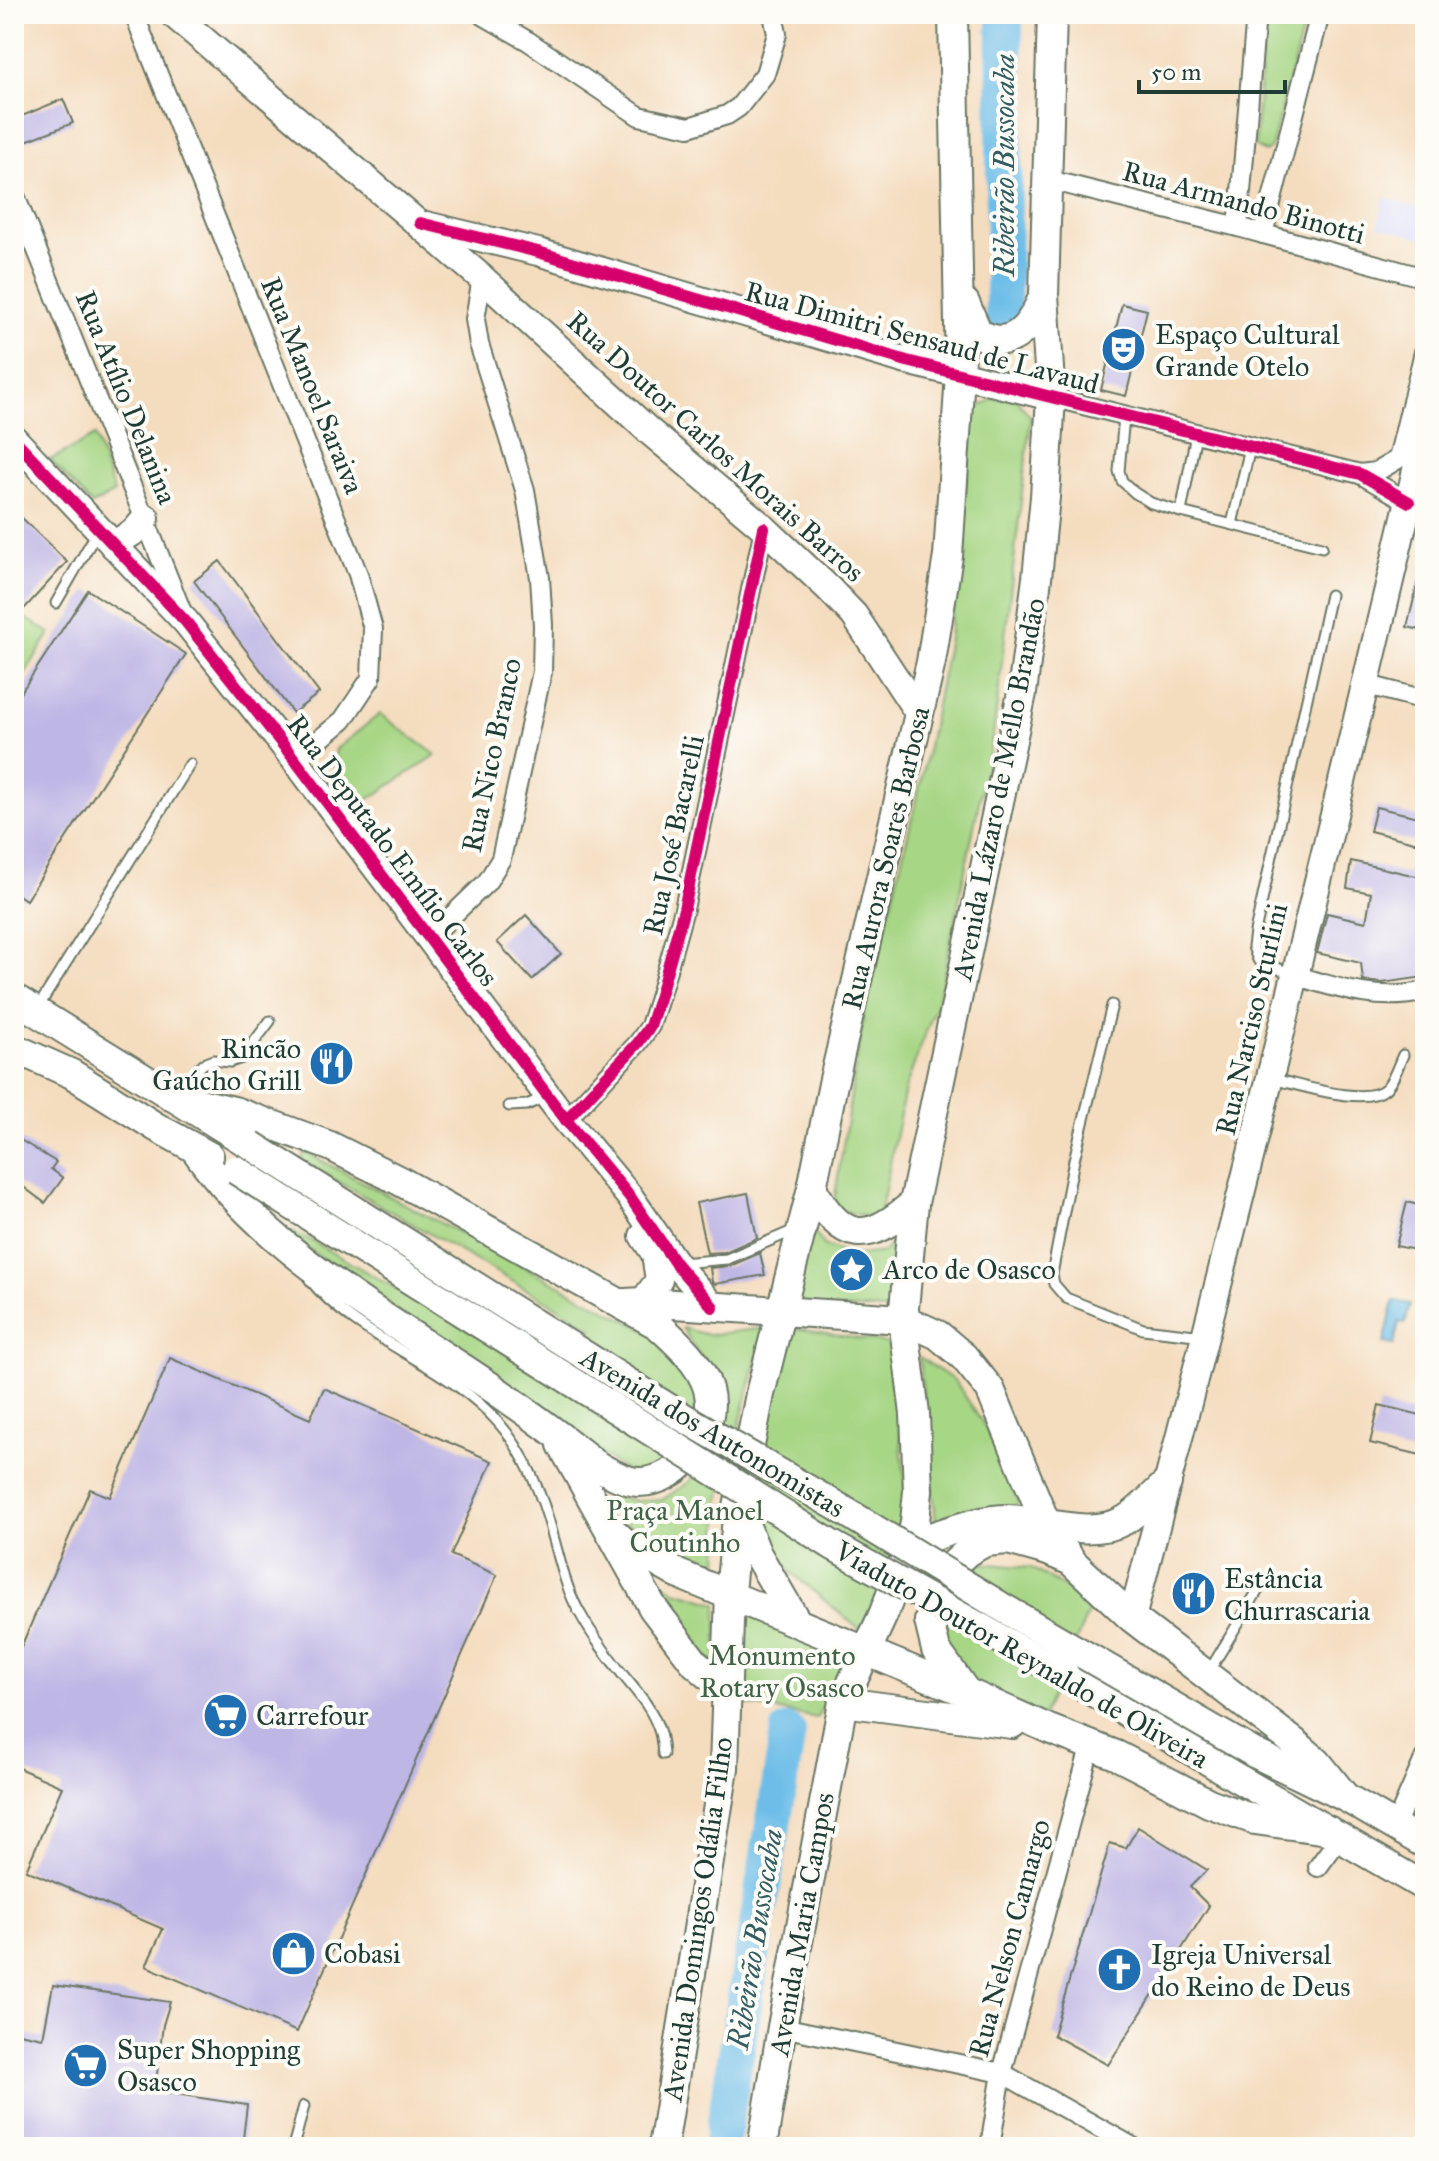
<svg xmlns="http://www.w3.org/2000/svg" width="1439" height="2161" font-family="'IM FELL Great Primer',serif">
	<rect width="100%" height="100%" fill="#fdfcf7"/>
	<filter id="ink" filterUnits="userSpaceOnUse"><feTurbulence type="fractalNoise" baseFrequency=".0125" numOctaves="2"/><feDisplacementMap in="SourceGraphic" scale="16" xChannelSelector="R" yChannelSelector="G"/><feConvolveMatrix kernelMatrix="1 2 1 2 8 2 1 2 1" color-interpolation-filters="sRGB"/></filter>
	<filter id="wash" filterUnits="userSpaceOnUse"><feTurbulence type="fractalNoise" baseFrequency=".006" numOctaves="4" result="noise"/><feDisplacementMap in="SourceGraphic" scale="32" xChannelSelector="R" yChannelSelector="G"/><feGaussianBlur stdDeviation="1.8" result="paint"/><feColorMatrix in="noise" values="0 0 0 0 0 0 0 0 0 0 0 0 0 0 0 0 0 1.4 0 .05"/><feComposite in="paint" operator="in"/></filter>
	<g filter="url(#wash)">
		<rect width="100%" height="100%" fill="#f4dcbe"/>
		<polygon fill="#d4d8f9" points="1384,197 1425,210 1425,239 1378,226"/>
		<g fill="#a7d685" stroke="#638a5c" stroke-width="2">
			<polygon points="1265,14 1307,14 1271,148 1265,152 1255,147"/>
			<polygon points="995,398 1016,399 1031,417 994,729 939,997 905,1089 879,1219 833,1209 864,1013 922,777 949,639 974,410"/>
			<polygon points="95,436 114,493 92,505 50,460"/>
			<polygon points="22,616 50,633 14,692 14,630"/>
			<polygon points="380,714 436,755 360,805 334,766 336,749"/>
			<polygon points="305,1152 649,1332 670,1351 699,1395 696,1429 673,1462 633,1476 287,1234 292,1230 555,1378 592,1327 301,1160"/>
			<polygon points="810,1228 825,1246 852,1256 884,1252 900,1233 888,1310 788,1307"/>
			<polygon points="788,1327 891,1344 906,1492 901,1550 860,1630 779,1562 749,1507"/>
			<polygon points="682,1328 708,1335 765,1328 719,1502 718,1578 641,1545 608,1494 636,1501 662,1500 689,1482 720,1437 725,1396"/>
			<polygon points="919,1357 955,1381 986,1428 1019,1503 1005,1513 936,1522"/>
			<polygon points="980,1563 1031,1568 1092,1604 1043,1716 970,1685 949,1648 945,1623 951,1585"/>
			<polygon points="640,1571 676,1591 717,1603 717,1669"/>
			<polygon points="743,1612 849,1656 817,1718 738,1703"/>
		</g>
		<polygon fill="#6dbde8" stroke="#467d8e" stroke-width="2" points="1394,1301 1410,1304 1405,1323 1399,1322 1394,1345 1384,1343"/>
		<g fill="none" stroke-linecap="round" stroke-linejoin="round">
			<g stroke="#6dbde8" stroke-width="36">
				<polyline points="1003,315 1005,14"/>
				<polyline points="721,2147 788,1732"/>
			</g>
		</g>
		<g id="blocks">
			<g fill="#beb6e5">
				<polygon points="63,99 73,123 26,141 17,118"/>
				<polygon points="1122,304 1147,310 1126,396 1101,390"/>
				<polygon points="14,510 67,562 14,620"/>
				<polygon points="220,561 319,693 293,713 194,581"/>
				<polygon points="1419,578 1425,579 1425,631 1407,627"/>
				<polygon points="88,590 186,654 26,900 14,892 14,703"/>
				<polygon points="1376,807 1422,818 1418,843 1370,831"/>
				<polygon points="1351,861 1425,878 1425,977 1382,983 1363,981 1361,963 1317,953 1327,913 1366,922 1371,893 1347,888"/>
				<polygon points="526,915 561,954 532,980 497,942"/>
				<polygon points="14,1136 56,1162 51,1169 63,1178 45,1203 14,1180"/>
				<polygon points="748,1193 757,1238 725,1252 707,1253 696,1203"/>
				<polygon points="1407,1202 1425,1207 1425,1252 1396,1246"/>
				<polygon points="760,1253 765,1275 715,1284 712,1282 710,1268 730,1266"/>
				<polygon points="170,1358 310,1419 324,1388 492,1461 451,1555 497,1575 297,2032 146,1966 163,1929 26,1870 62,1787 14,1766 14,1663 90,1489 110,1497"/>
				<polygon points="1379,1405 1425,1416 1425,1456 1370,1443"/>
				<polygon points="1138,1827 1207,1870 1190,1887 1209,1906 1108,2065 1053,2035 1110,1843 1126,1848"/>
				<polygon points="53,1985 170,2002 163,2025 155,2091 247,2105 242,2147 14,2147 14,2032 43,2038"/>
			</g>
		</g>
	</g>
	<g filter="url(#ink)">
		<use href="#blocks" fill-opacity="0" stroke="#6a7564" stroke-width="2"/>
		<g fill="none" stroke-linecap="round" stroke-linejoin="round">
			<defs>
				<g id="lane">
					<polyline points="1124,416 1119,471 1122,481 1135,493 1151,503 1181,512 1322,547"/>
					<polyline points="1181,512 1196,434"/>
					<polyline points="1232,524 1250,448"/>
					<polyline points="56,603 97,532"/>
					<polyline points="1294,975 1258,960 1253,947 1255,932 1330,595"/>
					<polyline points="1112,1005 1074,1160 1052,1274 1054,1284 1066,1298 1143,1329 1204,1336"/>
					<polyline points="37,1009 190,764"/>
					<path d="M 1272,1079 C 1298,1084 1364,1107 1385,1089 C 1394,1081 1398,1065 1403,1055"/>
					<polyline points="176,1091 203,1064 213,1060 230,1062 242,1058 270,1021"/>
					<polyline points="509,1106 527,1105 544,1097"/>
					<polyline points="680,1263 727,1259 795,1230"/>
					<path d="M 310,1280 C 361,1342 445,1362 498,1422 C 525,1452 543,1497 553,1536 C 561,1564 566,1590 581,1615 C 593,1637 608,1656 623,1675 C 637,1692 652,1708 659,1730 C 662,1738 662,1746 663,1754"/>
					<polyline points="1208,1673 1260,1587"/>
					<polyline points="293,2147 304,2106"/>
				</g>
				<g id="street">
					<polyline points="134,14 358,574 373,629 371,678 343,720 295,760"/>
					<polyline points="481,14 528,41 639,116 689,127 727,115 739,107 765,74 777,34 773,14"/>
					<polyline points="1049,180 1238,227 1425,278"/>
					<polyline points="14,193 182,612"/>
					<polyline points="1238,227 1256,14"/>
					<polyline points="1263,234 1320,14"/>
					<polyline points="1051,397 1360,474 1409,502"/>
					<polyline points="1360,474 1376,472 1398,459 1425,348"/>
					<polyline points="1364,684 1425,700"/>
					<polyline points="429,938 487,882 501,859 542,672 543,625 540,578 525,490 479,344 475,319 482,278"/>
					<path d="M 1294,975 C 1337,988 1379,1003 1425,991"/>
					<polyline points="566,1120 638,1043 650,1026 660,995 684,909 764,528"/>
					<polyline points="1395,1826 1425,1757"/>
					<polyline points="1318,1867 1340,1837"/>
					<polyline points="782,2027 1002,2073 1133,2147"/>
					<polyline points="990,2147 1002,2073 1091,1744"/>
				</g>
				<g id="secondary">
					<polyline points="173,14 482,278 649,431 764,528 828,588 854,615 919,714"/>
					<polyline points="426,225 538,252 907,361 1051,397"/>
					<polyline points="14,439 186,622 295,760 566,1120 630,1197 676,1264 713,1307"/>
					<polyline points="113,545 135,531 146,518"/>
					<polyline points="643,1236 655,1254 659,1280 643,1302"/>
					<path d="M 1132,1618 C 1236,1225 1332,829 1425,432"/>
				</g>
				<g id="primary">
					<path d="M 965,303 L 978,333 C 1013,353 1031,326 1044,295"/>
					<polyline points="14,998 251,1145"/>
					<polyline points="14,1048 72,1074 156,1127 209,1156"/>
					<path d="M 171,1096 L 234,1111 L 330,1146 L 400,1181 L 658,1325 C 677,1342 701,1364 708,1389 C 719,1429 682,1483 638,1482 C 624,1481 610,1473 598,1466 C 555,1432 510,1399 464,1369 C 367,1306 262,1245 195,1149"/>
					<path d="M 812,1188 C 843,1244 867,1244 914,1203"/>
					<polyline points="625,1303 643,1302 903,1319 938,1335 964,1357 990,1389 1047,1526 1071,1560"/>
					<polyline points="562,1445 653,1608 695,1663 728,1691"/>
					<polyline points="740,1512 757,1554 796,1621"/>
					<polyline points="609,1528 627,1545 678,1574 963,1691"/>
					<path d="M 911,1543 C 941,1535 976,1519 1008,1519 C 1043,1520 1091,1539 1125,1520 C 1140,1511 1154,1495 1167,1483"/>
					<polyline points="1065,1675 1239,1779 1425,1887"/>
					<polyline points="843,1702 1012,1724"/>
					<polyline points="1254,1753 1345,1797 1425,1844"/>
					<polyline points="1328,1830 1255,1820 1209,1803 1116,1755 1049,1729 966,1692 936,1650 929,1621 940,1577 967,1552 985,1542 1008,1540 1048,1551 1071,1561 1132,1618 1295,1743 1317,1762 1345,1797"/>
					<polyline points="663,2147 724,1768 730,1593 738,1507 760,1394 812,1188 833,1084 931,662 948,556 960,374 953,14"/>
					<polyline points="762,2147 782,2027 843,1702 883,1615 911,1543 915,1522 918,1491 915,1414 903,1319 914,1203 1022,693 1037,578 1045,497 1051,397 1044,295 1052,14"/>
				</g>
			</defs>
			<use href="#lane" stroke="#6a7564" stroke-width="13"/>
			<use href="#street" stroke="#6a7564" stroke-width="22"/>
			<use href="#secondary" stroke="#6a7564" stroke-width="30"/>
			<use href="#primary" stroke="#6a7564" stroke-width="32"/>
			<use href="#lane" stroke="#fff" stroke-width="9"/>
			<use href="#street" stroke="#fff" stroke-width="18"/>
			<use href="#secondary" stroke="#fff" stroke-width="26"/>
			<use href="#primary" stroke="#fff" stroke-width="28"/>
			<defs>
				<g id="primary-bridge">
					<polyline points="251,1145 681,1416 838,1507 1000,1606 1254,1753"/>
					<polyline points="236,1170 832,1545 1065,1675"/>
				</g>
			</defs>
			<use href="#primary-bridge" stroke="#6a7564" stroke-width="32" stroke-linecap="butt"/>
			<use href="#primary-bridge" stroke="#fff" stroke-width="28"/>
			<defs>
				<g id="cycleway">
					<polyline points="420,223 538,252 907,361 1360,474 1409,502"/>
					<polyline points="14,439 186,622 295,760 566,1120 630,1197 676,1264 713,1307"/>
					<polyline points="566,1120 638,1043 650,1026 660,995 684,909 764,528"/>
				</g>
			</defs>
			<use href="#cycleway" stroke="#fdfcf7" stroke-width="17"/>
			<use href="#cycleway" stroke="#d6006c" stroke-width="12"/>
		</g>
	</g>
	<defs>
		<symbol id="theatre-disc" viewBox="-11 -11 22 22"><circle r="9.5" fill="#1f6fb2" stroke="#fdfcf7"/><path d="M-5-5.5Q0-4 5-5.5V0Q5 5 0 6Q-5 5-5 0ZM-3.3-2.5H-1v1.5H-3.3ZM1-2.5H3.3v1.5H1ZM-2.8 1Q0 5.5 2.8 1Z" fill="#fff"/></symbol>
		<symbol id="restaurant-disc" viewBox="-11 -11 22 22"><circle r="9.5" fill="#1f6fb2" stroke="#fdfcf7"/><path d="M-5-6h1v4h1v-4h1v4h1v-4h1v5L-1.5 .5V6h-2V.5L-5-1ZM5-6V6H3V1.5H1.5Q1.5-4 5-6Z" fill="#fff"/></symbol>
		<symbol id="sight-disc" viewBox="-11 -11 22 22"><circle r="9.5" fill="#1f6fb2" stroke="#fdfcf7"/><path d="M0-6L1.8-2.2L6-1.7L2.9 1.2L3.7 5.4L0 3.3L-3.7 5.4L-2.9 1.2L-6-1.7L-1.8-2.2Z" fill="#fff"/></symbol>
		<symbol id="supermarket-disc" viewBox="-11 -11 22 22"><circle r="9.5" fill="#1f6fb2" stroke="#fdfcf7"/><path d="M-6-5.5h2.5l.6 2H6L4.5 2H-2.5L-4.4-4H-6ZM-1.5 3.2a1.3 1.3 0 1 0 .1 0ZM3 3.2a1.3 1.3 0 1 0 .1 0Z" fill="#fff"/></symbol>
		<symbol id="shop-disc" viewBox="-11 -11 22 22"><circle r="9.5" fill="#1f6fb2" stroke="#fdfcf7"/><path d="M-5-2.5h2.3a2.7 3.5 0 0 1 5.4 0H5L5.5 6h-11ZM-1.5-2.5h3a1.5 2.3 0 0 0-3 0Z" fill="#fff"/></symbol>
		<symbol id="church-disc" viewBox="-11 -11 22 22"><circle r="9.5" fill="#1f6fb2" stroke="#fdfcf7"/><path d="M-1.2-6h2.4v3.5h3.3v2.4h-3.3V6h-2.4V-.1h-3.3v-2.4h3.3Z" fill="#fff"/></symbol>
	</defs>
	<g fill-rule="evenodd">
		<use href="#theatre-disc" x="1098" y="324" width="51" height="51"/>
		<use href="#restaurant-disc" x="306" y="1038" width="51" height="51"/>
		<use href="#sight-disc" x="826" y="1244" width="51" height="51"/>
		<use href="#restaurant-disc" x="1168" y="1568" width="51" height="51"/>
		<use href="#supermarket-disc" x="200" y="1690" width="51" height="51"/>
		<use href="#shop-disc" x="268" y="1928" width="51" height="51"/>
		<use href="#church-disc" x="1094" y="1944" width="51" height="51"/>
		<use href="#supermarket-disc" x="60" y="2040" width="51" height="51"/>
	</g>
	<g text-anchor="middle" stroke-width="8" stroke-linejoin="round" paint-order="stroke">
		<g font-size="28" fill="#1f3d34" stroke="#fdfcf7">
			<text transform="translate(1244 202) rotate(15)" y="10">Rua Armando Binotti</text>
			<text transform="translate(922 337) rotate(15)" y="10">Rua Dimitri Sensaud de Lavaud</text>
			<text transform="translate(313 385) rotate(68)" y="10">Rua Manoel Saraiva</text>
			<text transform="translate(127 397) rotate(68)" y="10">Rua Atílio Delanina</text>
			<text transform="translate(716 446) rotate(42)" y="10">Rua Doutor Carlos Morais Barros</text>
			<text transform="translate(491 755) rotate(-78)" y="10">Rua Nico Branco</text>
			<text transform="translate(998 789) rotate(-79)" y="10">Avenida Lázaro de Mello Brandão</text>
			<text transform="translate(673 835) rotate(-78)" y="10">Rua José Bacarelli</text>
			<text transform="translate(393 850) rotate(53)" y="10">Rua Deputado Emílio Carlos</text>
			<text transform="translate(885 858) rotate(-77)" y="10">Rua Aurora Soares Barbosa</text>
			<text transform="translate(1251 1019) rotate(-77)" y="10">Rua Narciso Sturlini</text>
			<text transform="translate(713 1432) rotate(31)" y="10">Avenida dos Autonomistas</text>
			<text transform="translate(1022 1654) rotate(30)" y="10">Viaduto Doutor Reynaldo de Oliveira</text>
			<text transform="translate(697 1919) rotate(-82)" y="10">Avenida Domingos Odália Filho</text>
			<text transform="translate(801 1924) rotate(-80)" y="10">Avenida Maria Campos</text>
			<text transform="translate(1009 1938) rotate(-75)" y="10">Rua Nelson Camargo</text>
		</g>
		<g font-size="28" fill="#1f3d34" stroke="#fdfcf7" text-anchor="start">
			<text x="1155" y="344">Espaço Cultural<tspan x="1155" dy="32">Grande Otelo</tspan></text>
			<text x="301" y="1058" text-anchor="end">Rincão<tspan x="301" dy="32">Gaúcho Grill</tspan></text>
			<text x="883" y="1279">Arco de Osasco</text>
			<text x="1224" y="1588">Estância<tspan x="1224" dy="32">Churrascaria</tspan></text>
			<text x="256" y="1725">Carrefour</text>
			<text x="324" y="1963">Cobasi</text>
			<text x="1151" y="1964">Igreja Universal<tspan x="1151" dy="32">do Reino de Deus</tspan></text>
			<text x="117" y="2059">Super Shopping<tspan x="117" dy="32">Osasco</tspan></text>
		</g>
		<g font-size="28" fill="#416348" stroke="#fdfcf7">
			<text x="685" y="1520">Praça Manoel<tspan x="685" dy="32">Coutinho</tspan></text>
			<text x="782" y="1665">Monumento<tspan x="782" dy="32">Rotary Osasco</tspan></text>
		</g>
		<g font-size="30" font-style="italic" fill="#325d61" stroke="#fdfcf7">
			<text transform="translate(1004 165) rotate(-90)" y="10">Ribeirão Bussocaba</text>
			<text transform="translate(755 1939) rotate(-81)" y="10">Ribeirão Bussocaba</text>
		</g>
	</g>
	<rect width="1439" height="2161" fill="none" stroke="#fdfcf7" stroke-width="48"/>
	<path d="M1139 80v12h146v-12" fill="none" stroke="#1f3d34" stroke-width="4"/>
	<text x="1151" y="80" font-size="24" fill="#1f3d34" stroke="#fdfcf7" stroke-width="6" paint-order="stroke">50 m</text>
</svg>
